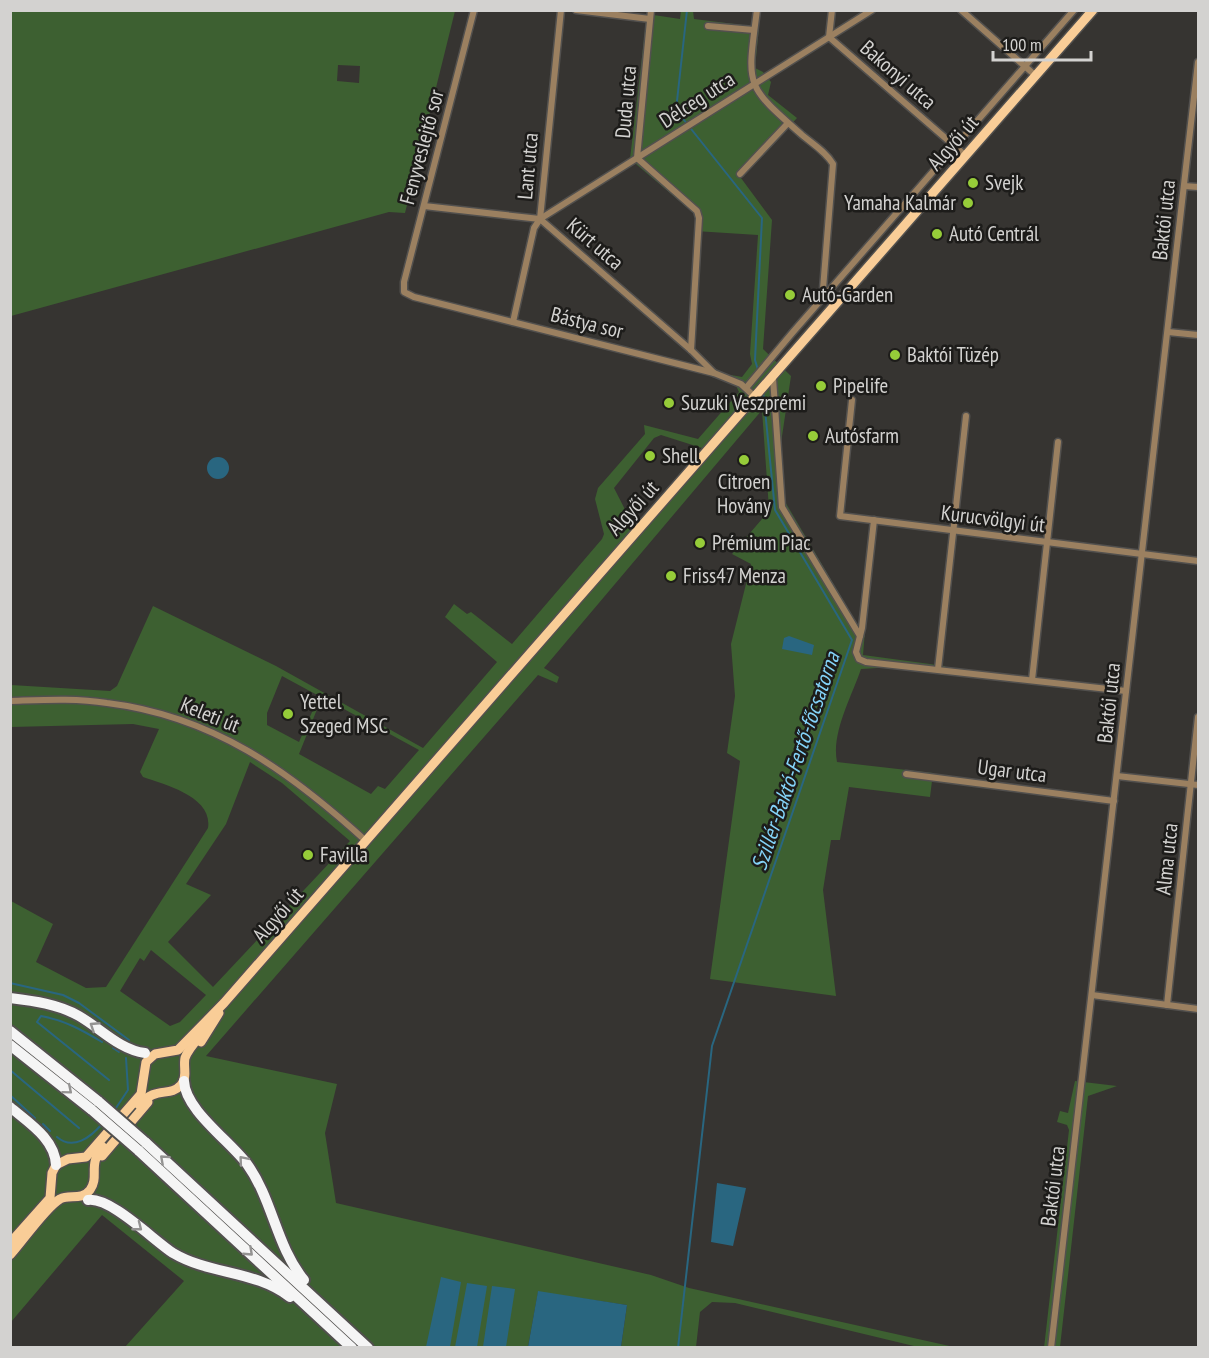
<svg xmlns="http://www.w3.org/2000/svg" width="1209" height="1358" font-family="'PT Sans Narrow',sans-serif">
	<rect width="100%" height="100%" fill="#363431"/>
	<g fill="#3d6031" fill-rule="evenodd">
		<path d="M 11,10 L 455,10 L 455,11 L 405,213 L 389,212 L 11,316 ZM 338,65 L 360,66 L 359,83 L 337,81 Z"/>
		<path d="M 681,11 L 693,11 L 694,19 L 759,27 L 755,68 L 763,72 L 771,82 L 768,95 L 797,118 L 741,178 L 772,220 L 763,349 L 791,376 L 781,443 L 784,500 L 860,629 L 865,631 L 863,655 L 945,666 L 944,674 L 893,667 L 861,669 C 852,696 831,733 837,762 L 933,773 L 930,797 L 849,787 L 840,840 L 831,840 L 823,890 L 836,996 L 710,979 L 740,761 L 727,753 L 735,696 L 731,644 L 751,564 L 732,554 L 762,519 L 761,512 L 769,509 L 762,410 L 544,668 L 559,677 L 557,683 L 538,675 L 206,1056 L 337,1084 L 325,1133 L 336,1203 L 651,1275 L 689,1288 L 954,1347 L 918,1347 L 735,1303 L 712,1302 L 700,1312 L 696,1347 L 621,1347 L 627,1305 L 538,1292 L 528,1347 L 125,1347 L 184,1281 L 102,1215 L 11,1322 L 11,901 L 53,924 L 36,962 L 86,988 L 106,987 L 208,828 C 213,797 166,785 143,777 L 140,772 L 159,729 L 133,724 L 11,727 L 11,685 L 110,691 L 117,686 L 153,606 L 276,666 L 423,748 L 497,662 L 445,617 L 454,604 L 467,614 L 471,612 L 512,644 L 602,539 L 604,534 L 595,499 L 598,488 L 645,434 L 644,425 L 698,439 L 739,392 L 731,375 L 742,377 L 752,364 L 750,354 L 758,235 L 695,231 L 696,215 L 630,159 L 647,14 L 680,19 ZM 661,435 L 702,448 L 634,527 L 614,488 L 654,438 ZM 282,676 L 319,696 L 299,742 L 267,725 L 267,713 ZM 322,697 L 419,750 L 385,789 L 378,786 L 371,794 L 299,754 ZM 250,762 L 282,783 L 350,841 L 213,987 L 168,942 L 211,895 L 186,884 L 226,824 ZM 151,950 L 206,995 L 180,1022 L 170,1026 L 120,991 L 140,958 L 144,961 Z"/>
		<polygon points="1075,1081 1117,1086 1088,1096 1060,1347 1044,1348 1069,1130 1067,1125 1057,1122 1060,1111 1068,1113"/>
	</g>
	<g fill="#296680">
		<circle cx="218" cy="468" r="11"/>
		<polygon points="789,636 814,645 812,655 782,649 784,638"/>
		<polygon points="717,1183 746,1188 733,1246 711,1242"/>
		<polygon points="441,1277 461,1282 450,1347 426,1347"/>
		<polygon points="467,1283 487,1286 477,1347 455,1347"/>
		<polygon points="492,1286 515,1289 506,1347 483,1347"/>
		<polygon points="538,1291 627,1305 621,1347 528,1347"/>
	</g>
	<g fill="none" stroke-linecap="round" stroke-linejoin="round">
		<g stroke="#296680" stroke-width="2">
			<polyline points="687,10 676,110 762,218 755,360 758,370"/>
			<polyline points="10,983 63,995 79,1003 129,1040"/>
			<path d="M 102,1042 C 82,1030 64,1020 41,1016 L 37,1022 L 109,1080"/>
			<polyline points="113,1048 119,1052"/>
			<polyline points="10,1070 79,1128"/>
			<polyline points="10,1095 35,1118"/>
			<polyline points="114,1111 128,1090 126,1058"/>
			<polyline points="43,1124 50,1131"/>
			<path d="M 57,1137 C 73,1151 91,1137 102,1124"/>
			<polyline points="678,1348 712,1046 852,640 775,510 763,390"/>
		</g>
		<defs>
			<g id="street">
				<polyline points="474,10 404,282 404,292 414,297 714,373 741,384 755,397"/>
				<polyline points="576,10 650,19"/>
				<polyline points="651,10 637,158 697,211 699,218 691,350"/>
				<path d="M 757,10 C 747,87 744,84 802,135 C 813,144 826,152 833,164 L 823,289 L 826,296 L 836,305"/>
				<polyline points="832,10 829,37 966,156"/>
				<polyline points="961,10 1036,76"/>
				<polyline points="708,26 754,30"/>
				<polyline points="740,174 788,123"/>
				<polyline points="1184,186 1198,187"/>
				<polyline points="424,206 540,219 691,350 714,373"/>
				<polyline points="540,219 872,10"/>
				<polyline points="513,322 534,228 540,219 561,10"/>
				<polyline points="1168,332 1198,335"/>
				<polyline points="773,378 782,507 860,636"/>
				<polyline points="746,388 793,332 1074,10"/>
				<polyline points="852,400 840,516 1198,561"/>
				<polyline points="874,520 862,628 856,652 859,659 866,662 1126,691"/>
				<polyline points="938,669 966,416"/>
				<polyline points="1032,680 1058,442"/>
				<path d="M 10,701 C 43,700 75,698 107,703 C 213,716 289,771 366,841"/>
				<polyline points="906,774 1114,801"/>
				<polyline points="1117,776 1198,785"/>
				<polyline points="1092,995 1198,1009"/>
				<polyline points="1167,1005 1198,717"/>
				<polyline points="1051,1348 1198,62"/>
			</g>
			<g id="primary">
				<polyline points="201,1042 219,1013"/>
				<path d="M 139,1105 C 157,1085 169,1098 181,1085 C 188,1077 183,1067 185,1058 C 188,1049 196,1041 202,1034"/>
				<polyline points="102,1156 148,1102"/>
				<polyline points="10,1243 50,1198 52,1173 56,1165 68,1159 86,1157 141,1094 146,1062 155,1054 178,1050 224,1003 1093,10"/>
				<path d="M 10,1255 C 22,1242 46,1207 60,1199 C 70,1194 81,1201 90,1190 C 100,1176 87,1165 103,1147"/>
			</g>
			<g id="highway">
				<path d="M 10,998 C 34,1001 58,1004 79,1016 C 100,1028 120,1050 145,1053"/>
				<polyline points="10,1031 99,1102"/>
				<polyline points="10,1045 92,1110"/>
				<path d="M 184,1081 C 185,1110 230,1141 247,1164 C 273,1200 276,1246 304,1280"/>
				<path d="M 10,1107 C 29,1123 55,1139 56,1165"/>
				<polyline points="145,1142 368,1348"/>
				<polyline points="138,1150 352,1348"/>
				<path d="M 88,1200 C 111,1197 153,1240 173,1253 C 210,1275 255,1270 290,1297"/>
			</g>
		</defs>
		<use href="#street" stroke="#52504e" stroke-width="9"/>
		<use href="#primary" stroke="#52504e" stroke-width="12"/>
		<use href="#highway" stroke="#52504e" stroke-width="14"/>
		<use href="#street" stroke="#9b8060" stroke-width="6"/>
		<use href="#primary" stroke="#f9cd97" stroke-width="9"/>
		<use href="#highway" stroke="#f5f5f5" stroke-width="10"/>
		<defs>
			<g id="highway-bridge">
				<polyline points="99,1102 145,1142"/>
				<polyline points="92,1110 138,1150"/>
			</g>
		</defs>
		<use href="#highway-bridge" stroke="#52504e" stroke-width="14" stroke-linecap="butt"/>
		<use href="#highway-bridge" stroke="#f5f5f5" stroke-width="10"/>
	</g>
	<defs><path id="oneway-chevron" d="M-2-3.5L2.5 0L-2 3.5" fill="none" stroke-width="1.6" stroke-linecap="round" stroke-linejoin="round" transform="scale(1.5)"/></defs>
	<g stroke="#949392">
		<use href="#oneway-chevron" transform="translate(94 1026) rotate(-147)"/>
		<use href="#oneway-chevron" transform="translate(68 1090) rotate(40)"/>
		<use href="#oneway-chevron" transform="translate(164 1159) rotate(-138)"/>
		<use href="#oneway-chevron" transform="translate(243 1160) rotate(-130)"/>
		<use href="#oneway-chevron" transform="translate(138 1227) rotate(38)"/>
		<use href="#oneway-chevron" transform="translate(249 1252) rotate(43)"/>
	</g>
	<g fill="#96cc39" stroke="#1d1c1a" stroke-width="2">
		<circle cx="973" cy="183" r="6"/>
		<circle cx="968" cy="203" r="6"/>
		<circle cx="937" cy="234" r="6"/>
		<circle cx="790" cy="295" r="6"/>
		<circle cx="895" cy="355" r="6"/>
		<circle cx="821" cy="386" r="6"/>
		<circle cx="669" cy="403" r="6"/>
		<circle cx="813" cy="436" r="6"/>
		<circle cx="650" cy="456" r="6"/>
		<circle cx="744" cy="460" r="6"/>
		<circle cx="700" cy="543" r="6"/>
		<circle cx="671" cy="576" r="6"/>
		<circle cx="288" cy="714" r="6"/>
		<circle cx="308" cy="855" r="6"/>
	</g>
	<g text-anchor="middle" stroke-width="5" stroke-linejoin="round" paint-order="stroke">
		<g font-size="21" fill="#d3d2d0" stroke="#1d1c1a">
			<text transform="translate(898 75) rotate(41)" y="7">Bakonyi utca</text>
			<text transform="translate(697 100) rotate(-33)" y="7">Délceg utca</text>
			<text transform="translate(626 102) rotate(-85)" y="7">Duda utca</text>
			<text transform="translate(953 143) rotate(-49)" y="7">Algyői út</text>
			<text transform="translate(422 147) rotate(-75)" y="7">Fenyveslejtő sor</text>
			<text transform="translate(528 166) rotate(-85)" y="7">Lant utca</text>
			<text transform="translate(1164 220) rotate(-84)" y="7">Baktói utca</text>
			<text transform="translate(595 244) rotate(41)" y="7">Kürt utca</text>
			<text transform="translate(587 323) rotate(14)" y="7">Bástya sor</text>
			<text transform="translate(633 508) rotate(-48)" y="7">Algyői út</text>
			<text transform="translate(993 519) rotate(7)" y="7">Kurucvölgyi út</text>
			<text transform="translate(1109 703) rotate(-84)" y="7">Baktói utca</text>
			<text transform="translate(210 715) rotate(22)" y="7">Keleti út</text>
			<text transform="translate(1012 771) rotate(7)" y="7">Ugar utca</text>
			<text transform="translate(1167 859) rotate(-84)" y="7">Alma utca</text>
			<text transform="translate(278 915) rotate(-49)" y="7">Algyői út</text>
			<text transform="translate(1053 1186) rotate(-83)" y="7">Baktói utca</text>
		</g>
		<g font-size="21" fill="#d3d2d0" stroke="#1d1c1a" text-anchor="start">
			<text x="985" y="190">Svejk</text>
			<text x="956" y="210" text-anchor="end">Yamaha Kalmár</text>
			<text x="949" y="241">Autó Centrál</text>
			<text x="802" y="302">Autó-Garden</text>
			<text x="907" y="362">Baktói Tüzép</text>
			<text x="833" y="393">Pipelife</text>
			<text x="681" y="410">Suzuki Veszprémi</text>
			<text x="825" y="443">Autósfarm</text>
			<text x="662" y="463">Shell</text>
			<text x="744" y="489" text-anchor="middle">Citroen<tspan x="744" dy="24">Hovány</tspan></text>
			<text x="712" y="550">Prémium Piac</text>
			<text x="683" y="583">Friss47 Menza</text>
			<text x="300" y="709">Yettel<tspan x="300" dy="24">Szeged MSC</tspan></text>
			<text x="320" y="862">Favilla</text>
		</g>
		<g font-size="22" font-style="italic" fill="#84d3f8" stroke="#1d1c1a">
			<text transform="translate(795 761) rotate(-71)" y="8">Szillér-Baktó-Fertő-főcsatorna</text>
		</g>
	</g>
	<rect width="1209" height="1358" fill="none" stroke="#d3d2d0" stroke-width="24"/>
	<path d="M993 51v9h98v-9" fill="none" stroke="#d3d2d0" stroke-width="3"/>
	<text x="1002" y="51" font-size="18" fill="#d3d2d0" stroke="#1d1c1a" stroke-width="4.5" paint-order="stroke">100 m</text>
</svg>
